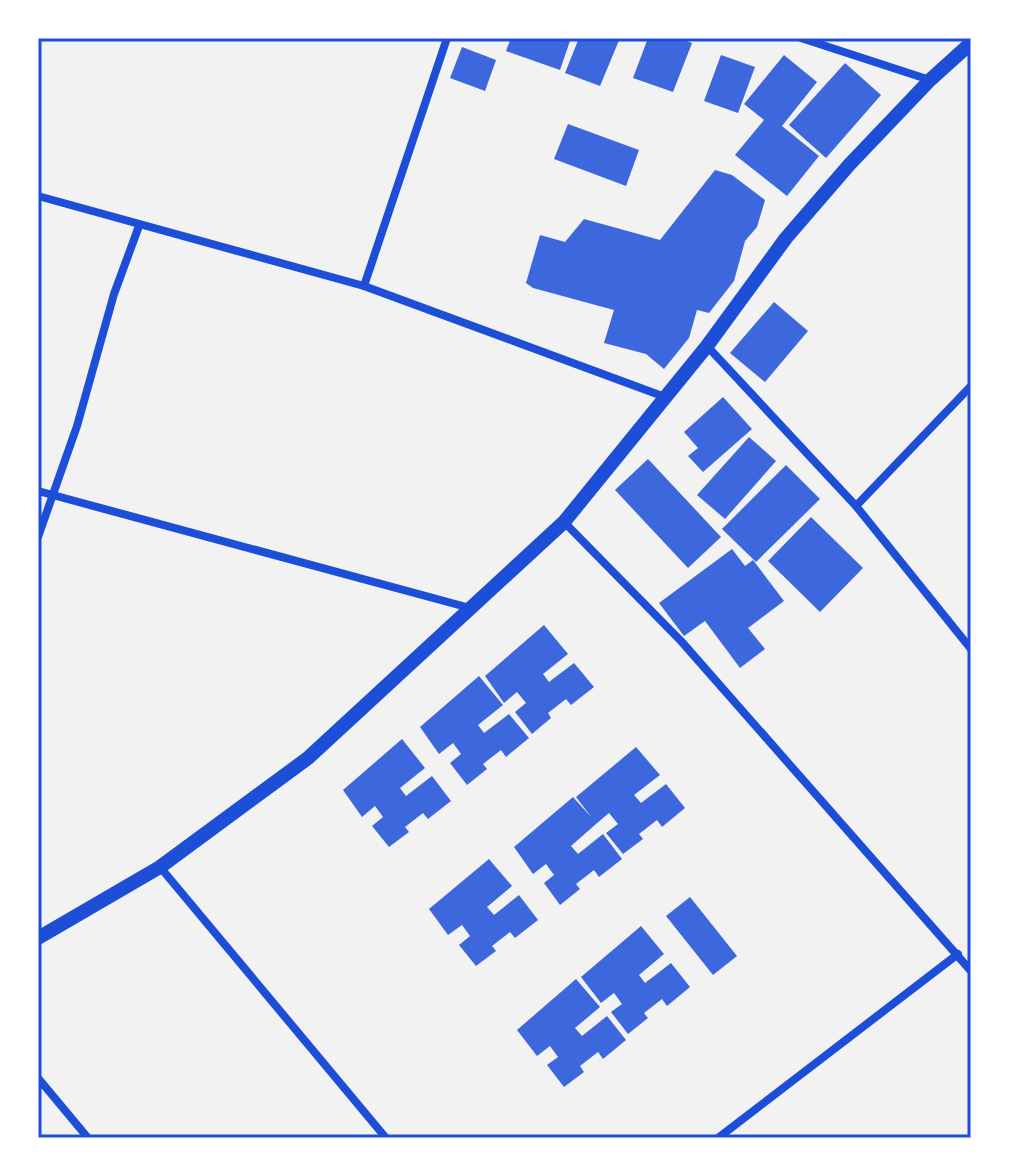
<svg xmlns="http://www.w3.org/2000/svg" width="1009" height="1176" font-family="Arial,sans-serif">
	<rect width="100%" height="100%" fill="#f2f2f2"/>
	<g fill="#3d67dc">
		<polygon points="511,38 571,38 560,70 506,51"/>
		<polygon points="579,38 620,38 600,86 565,73"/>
		<polygon points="648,38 679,38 692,43 673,92 633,78"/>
		<polygon points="462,47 496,60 485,91 450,78"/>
		<polygon points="721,55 755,67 738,113 704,101"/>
		<polygon points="784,55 817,82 782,126 819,156 787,196 735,155 764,120 744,104"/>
		<polygon points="845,63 881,95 826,158 789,125"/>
		<polygon points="568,124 639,150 626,186 554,159"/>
		<polygon points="715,170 732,175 765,200 757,227 745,241 734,281 709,313 697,310 689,338 664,369 646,354 604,343 614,310 533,288 526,283 540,235 565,242 584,219 660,240"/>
		<polygon points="774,302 808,331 765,382 730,353"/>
		<polygon points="723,397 752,429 703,472 688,456 698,448 684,432"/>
		<polygon points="749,437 776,461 725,519 697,495"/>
		<polygon points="648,459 721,537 688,568 615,490"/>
		<polygon points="786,465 820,499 756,562 722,529"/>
		<polygon points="811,517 863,568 820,612 768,561"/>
		<polygon points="732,549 745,566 753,560 784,601 748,628 765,649 740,668 705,621 684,636 659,603"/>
		<polygon points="544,625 568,654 543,674 549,682 574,663 594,687 571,705 566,699 548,713 551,718 532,734 515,712 526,703 517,692 504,703 485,676"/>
		<polygon points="479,676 503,705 478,725 484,733 509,714 529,738 506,757 501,750 483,764 487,769 467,785 450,763 461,754 453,743 439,754 420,727"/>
		<polygon points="402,739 425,768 400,788 406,796 432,776 451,801 428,819 423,813 405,827 409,832 389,847 372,826 383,817 375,806 362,817 343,790"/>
		<polygon points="636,747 660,775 634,795 641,803 666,784 685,808 662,827 657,820 639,834 643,839 623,854 606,833 618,824 609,813 596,824 571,846 578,854 603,834 622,859 599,877 594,870 576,884 580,889 560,905 544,883 554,875 546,864 533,874 514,847 573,797 592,818 576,797"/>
		<polygon points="489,859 512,886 487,907 494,915 519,895 538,920 515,938 510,932 492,946 496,951 476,966 459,945 470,936 462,925 448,935 429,909"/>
		<polygon points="690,897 737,956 713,975 666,916"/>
		<polygon points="641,926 664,954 639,975 645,983 671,963 690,987 667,1006 662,999 644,1013 648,1018 628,1034 611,1012 622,1004 614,993 601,1003 581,977"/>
		<polygon points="576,979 600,1007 575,1028 582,1036 607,1016 626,1040 603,1059 598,1052 580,1066 584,1072 564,1087 547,1065 558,1057 550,1046 537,1056 517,1030"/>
	</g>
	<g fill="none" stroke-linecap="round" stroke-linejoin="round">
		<g stroke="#1d4ed8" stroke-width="8">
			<polyline points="801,38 930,80"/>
			<polyline points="38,196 364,286 665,397"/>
			<polyline points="364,286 447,38"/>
			<polyline points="707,346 856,506 971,649"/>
			<polyline points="38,491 470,608"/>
			<polyline points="856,506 971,386"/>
			<polyline points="564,522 681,641 971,971"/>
			<polyline points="38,537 77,426 114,294 139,226"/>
			<polyline points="160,867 386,1138"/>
			<polyline points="38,1078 88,1138"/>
			<polyline points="718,1138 958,954"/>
		</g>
		<polyline stroke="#1d4ed8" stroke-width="14" points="38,938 160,867 308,758 564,522 707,346 786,238 849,165 930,80 971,43"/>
	</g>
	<rect width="1009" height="1176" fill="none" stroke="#ffffff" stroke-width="80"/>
	<rect x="40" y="40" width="929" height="1096" fill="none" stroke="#1d4ed8" stroke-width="3"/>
</svg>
